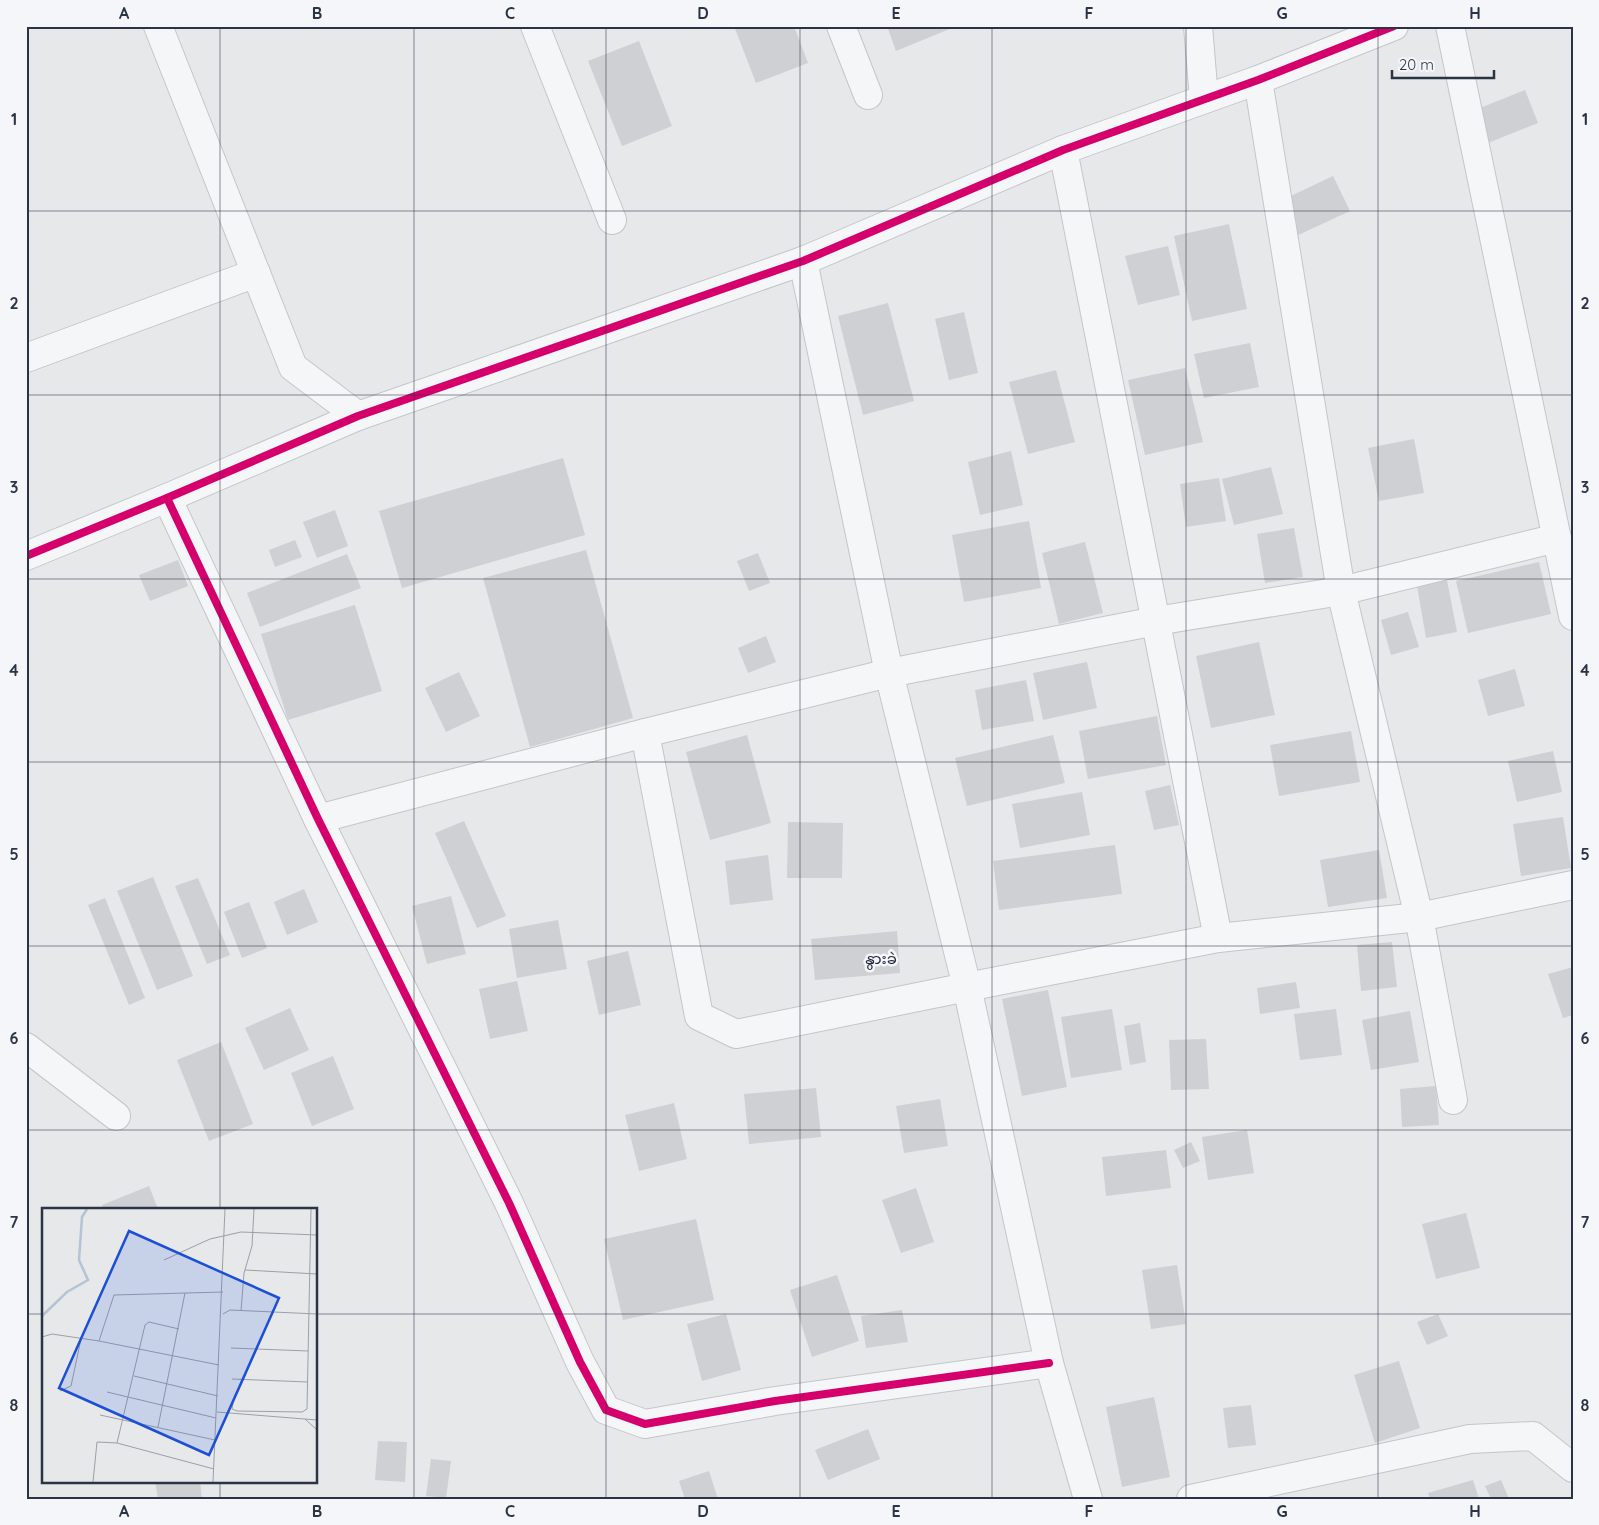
<svg xmlns="http://www.w3.org/2000/svg" width="1599" height="1525" font-family="Quicksand,'Noto Sans Myanmar',sans-serif">
	<rect width="100%" height="100%" fill="#e6e8ea"/>
	<g fill="#ced0d3">
		<polygon points="734,26 794,26 808,63 756,83"/>
		<polygon points="887,26 951,26 952,28 896,51"/>
		<polygon points="639,41 672,126 622,146 588,61"/>
		<polygon points="1525,90 1538,123 1488,143 1475,110"/>
		<polygon points="1333,176 1350,211 1294,237 1278,202"/>
		<polygon points="1229,224 1247,309 1192,321 1174,236"/>
		<polygon points="1168,246 1180,295 1138,305 1125,256"/>
		<polygon points="888,303 914,401 863,415 838,316"/>
		<polygon points="964,312 978,373 949,380 935,319"/>
		<polygon points="1250,343 1259,387 1204,398 1194,354"/>
		<polygon points="1185,368 1203,442 1145,455 1128,380"/>
		<polygon points="1056,370 1075,442 1028,454 1009,382"/>
		<polygon points="1414,439 1424,493 1379,501 1368,448"/>
		<polygon points="1011,451 1023,505 980,515 968,462"/>
		<polygon points="563,458 585,535 402,588 379,511"/>
		<polygon points="1271,467 1283,514 1234,525 1222,479"/>
		<polygon points="1219,478 1226,521 1186,527 1180,484"/>
		<polygon points="335,510 348,546 317,558 303,522"/>
		<polygon points="1029,521 1041,588 964,602 952,535"/>
		<polygon points="1294,528 1303,577 1265,583 1257,534"/>
		<polygon points="295,540 302,557 275,567 269,550"/>
		<polygon points="1085,542 1103,613 1059,624 1042,553"/>
		<polygon points="586,550 633,718 530,747 483,578"/>
		<polygon points="758,553 770,583 749,591 737,561"/>
		<polygon points="347,554 361,588 260,627 247,593"/>
		<polygon points="178,560 188,586 150,601 139,575"/>
		<polygon points="1539,562 1551,614 1468,633 1456,581"/>
		<polygon points="1447,580 1457,632 1426,638 1417,586"/>
		<polygon points="355,605 382,691 288,720 261,634"/>
		<polygon points="1408,612 1419,647 1391,655 1381,620"/>
		<polygon points="766,636 776,662 748,673 738,648"/>
		<polygon points="1259,642 1275,715 1211,728 1196,656"/>
		<polygon points="1087,662 1097,708 1043,720 1033,673"/>
		<polygon points="1515,669 1525,706 1488,716 1478,680"/>
		<polygon points="459,672 480,716 446,732 425,688"/>
		<polygon points="1026,680 1034,721 982,730 975,690"/>
		<polygon points="1157,716 1166,765 1088,779 1079,731"/>
		<polygon points="1351,731 1360,782 1279,796 1270,745"/>
		<polygon points="747,735 771,823 710,840 686,752"/>
		<polygon points="1053,735 1065,783 967,806 955,758"/>
		<polygon points="1553,751 1562,792 1517,802 1508,761"/>
		<polygon points="1170,785 1179,825 1154,830 1145,791"/>
		<polygon points="1082,792 1090,835 1020,848 1012,804"/>
		<polygon points="1563,817 1571,868 1521,876 1513,824"/>
		<polygon points="464,821 506,916 477,928 435,833"/>
		<polygon points="788,822 843,823 842,878 787,878"/>
		<polygon points="1115,845 1122,894 999,910 993,861"/>
		<polygon points="1379,850 1387,898 1328,907 1320,860"/>
		<polygon points="768,855 773,900 730,905 725,861"/>
		<polygon points="153,877 193,976 157,990 117,891"/>
		<polygon points="198,878 230,955 207,964 175,886"/>
		<polygon points="304,889 318,922 287,935 274,902"/>
		<polygon points="451,896 466,954 427,964 412,906"/>
		<polygon points="105,898 145,998 129,1005 88,905"/>
		<polygon points="249,902 267,948 242,958 224,912"/>
		<polygon points="558,920 567,969 517,978 509,929"/>
		<polygon points="897,931 900,973 815,980 811,939"/>
		<polygon points="1392,942 1397,987 1361,991 1357,945"/>
		<polygon points="628,951 641,1005 599,1015 587,961"/>
		<polygon points="1573,967 1573,1015 1563,1018 1548,974"/>
		<polygon points="517,981 528,1031 490,1039 479,989"/>
		<polygon points="1296,982 1300,1008 1260,1014 1257,988"/>
		<polygon points="1048,990 1067,1087 1022,1096 1002,999"/>
		<polygon points="290,1008 309,1050 264,1070 245,1028"/>
		<polygon points="1112,1009 1122,1070 1071,1078 1061,1017"/>
		<polygon points="1336,1009 1342,1055 1300,1060 1294,1014"/>
		<polygon points="1410,1011 1419,1062 1371,1070 1362,1020"/>
		<polygon points="1140,1023 1146,1062 1130,1065 1124,1026"/>
		<polygon points="1206,1039 1209,1089 1171,1090 1169,1040"/>
		<polygon points="221,1042 253,1124 209,1141 177,1060"/>
		<polygon points="333,1056 354,1109 312,1126 291,1073"/>
		<polygon points="1436,1086 1439,1125 1402,1127 1400,1089"/>
		<polygon points="816,1088 821,1137 749,1144 744,1094"/>
		<polygon points="940,1099 948,1146 904,1153 896,1106"/>
		<polygon points="674,1103 687,1159 639,1171 625,1115"/>
		<polygon points="1247,1130 1254,1173 1208,1180 1202,1137"/>
		<polygon points="1191,1142 1200,1161 1183,1168 1174,1150"/>
		<polygon points="1166,1150 1171,1188 1106,1196 1102,1157"/>
		<polygon points="149,1186 158,1209 104,1209 102,1205"/>
		<polygon points="916,1188 934,1242 901,1253 882,1200"/>
		<polygon points="1466,1213 1480,1268 1436,1279 1422,1224"/>
		<polygon points="696,1219 714,1300 623,1320 604,1239"/>
		<polygon points="1177,1265 1186,1324 1151,1329 1142,1270"/>
		<polygon points="837,1275 859,1341 812,1357 790,1290"/>
		<polygon points="902,1310 908,1342 866,1348 861,1316"/>
		<polygon points="726,1314 741,1370 702,1381 687,1324"/>
		<polygon points="1438,1314 1448,1336 1427,1345 1417,1322"/>
		<polygon points="1399,1361 1420,1428 1375,1443 1354,1375"/>
		<polygon points="1154,1397 1170,1477 1122,1487 1106,1407"/>
		<polygon points="1251,1405 1256,1445 1228,1448 1223,1408"/>
		<polygon points="868,1429 880,1459 828,1480 815,1450"/>
		<polygon points="378,1441 407,1442 405,1482 375,1480"/>
		<polygon points="431,1459 451,1461 446,1498 426,1496"/>
		<polygon points="709,1471 718,1499 685,1499 679,1481"/>
		<polygon points="1473,1480 1479,1499 1430,1499 1428,1493"/>
		<polygon points="1501,1480 1509,1499 1491,1499 1485,1486"/>
		<polygon points="155,1481 200,1481 202,1499 158,1499"/>
	</g>
	<g fill="none" stroke-linecap="round" stroke-linejoin="round">
		<defs>
			<g id="street">
				<polyline points="158,26 293,367 358,416"/>
				<polyline points="535,26 612,220"/>
				<polyline points="841,26 868,95"/>
				<polyline points="1198,26 1204,99"/>
				<polyline points="1450,26 1573,616"/>
				<polyline points="1258,80 1341,591 1419,917 1453,1100"/>
				<polyline points="1063,150 1218,938"/>
				<polyline points="803,261 889,673 967,987 1049,1363 1088,1499"/>
				<polyline points="26,358 256,273"/>
				<polyline points="167,498 318,819 509,1203 580,1362 606,1410 645,1424 775,1401 1049,1363"/>
				<polyline points="26,556 167,498 358,416 803,261 1063,150 1258,80 1394,26"/>
				<polyline points="645,733 699,1016 736,1034 967,987 1218,938 1419,917 1573,885"/>
				<polyline points="318,819 645,733 889,673 1156,621 1341,591 1557,538"/>
				<polyline points="26,1047 116,1116"/>
				<polyline points="1191,1499 1470,1439 1533,1436 1573,1468"/>
			</g>
		</defs>
		<use href="#street" stroke="#c4c6c8" stroke-width="30"/>
		<use href="#street" stroke="#f5f6f7" stroke-width="28"/>
		<defs>
			<g id="cycleway">
				<polyline points="167,498 318,819 509,1203 580,1362 606,1410 645,1424 775,1401 1049,1363"/>
				<polyline points="26,556 167,498 358,416 803,261 1063,150 1258,80 1394,26"/>
			</g>
		</defs>
		<use href="#cycleway" stroke="#f4f6f9" stroke-width="11"/>
		<use href="#cycleway" stroke="#d6006c" stroke-width="8"/>
	</g>
	<path fill="none" stroke="#2b3445" stroke-width="1" stroke-opacity="0.55" d="M 220,26 L 220,1209M 414,26 L 414,1499M 606,26 L 606,1499M 800,26 L 800,1499M 992,26 L 992,1499M 1186,26 L 1186,1499M 1378,26 L 1378,1499M 26,211 L 1573,211M 26,395 L 1573,395M 26,579 L 1573,579M 26,762 L 1573,762M 26,946 L 1573,946M 26,1130 L 1573,1130M 26,1314 L 44,1314M 316,1314 L 1573,1314M 220,1481 L 220,1499"/>
	<g text-anchor="middle" stroke-width="5" stroke-linejoin="round" paint-order="stroke">
		<g font-size="15" fill="#1d2536" stroke="#f4f6f9">
			<text x="881" y="964">နွားခဲ</text>
		</g>
	</g>
	<g transform="translate(42 1208)">
		<rect width="275" height="275" fill="#e6e8ea"/>
		<path fill="none" stroke="#b4c4d5" stroke-width="2.5" d="M 0,108 L 25,84 L 46,72 L 37,52 L 40,9 L 45,1"/>
		<path fill="none" stroke="#9ba0a8" stroke-width="1" d="M 122,52 L 168,31 L 199,24 L 275,27M 203,62 L 275,66M 199,103 L 202,65 L 210,38 L 212,1M 181,106 L 188,102 L 275,106M 0,129 L 10,126 L 57,133 L 177,157M 57,133 L 72,87 L 181,84M 189,140 L 266,143M 92,168 L 176,188M 190,171 L 266,174M 18,183 L 29,178 L 39,131M 65,184 L 174,210M 191,195 L 190,201 L 195,203 L 260,204 L 265,201 L 269,1M 175,204 L 275,212M 58,207 L 173,232M 263,211 L 275,222M 116,219 L 143,85M 75,235 L 103,117 L 107,114 L 137,121M 51,274 L 55,234 L 75,235 L 172,261M 171,274 L 183,1"/>
		<path fill="#1d4ed8" fill-opacity="0.15" stroke="#1d4ed8" stroke-width="2.5" d="M 87,23 L 237,90 L 167,247 L 17,180 Z"/>
		<rect width="275" height="275" fill="none" stroke="#2b3445" stroke-width="2.5"/>
	</g>
	<rect width="1599" height="1525" fill="none" stroke="#f4f6f9" stroke-width="55"/>
	<path d="M1392 70v8h102v-8" fill="none" stroke="#2b3445" stroke-width="2.5"/>
	<text x="1399" y="70" font-size="15" fill="#2b3445" stroke="#f4f6f9" stroke-width="4" paint-order="stroke">20 m</text>
	<rect x="28" y="28" width="1544" height="1470" fill="none" stroke="#2b3445" stroke-width="2"/>
	<g font-size="16" text-anchor="middle" font-weight="bold" fill="#2b3445">
		<text x="124" y="19">A</text>
		<text x="317" y="19">B</text>
		<text x="510" y="19">C</text>
		<text x="703" y="19">D</text>
		<text x="896" y="19">E</text>
		<text x="1089" y="19">F</text>
		<text x="1282" y="19">G</text>
		<text x="1475" y="19">H</text>
		<text x="14" y="125">1</text>
		<text x="1585" y="125">1</text>
		<text x="14" y="309">2</text>
		<text x="1585" y="309">2</text>
		<text x="14" y="493">3</text>
		<text x="1585" y="493">3</text>
		<text x="14" y="676">4</text>
		<text x="1585" y="676">4</text>
		<text x="14" y="860">5</text>
		<text x="1585" y="860">5</text>
		<text x="14" y="1044">6</text>
		<text x="1585" y="1044">6</text>
		<text x="14" y="1228">7</text>
		<text x="1585" y="1228">7</text>
		<text x="14" y="1411">8</text>
		<text x="1585" y="1411">8</text>
		<text x="124" y="1517">A</text>
		<text x="317" y="1517">B</text>
		<text x="510" y="1517">C</text>
		<text x="703" y="1517">D</text>
		<text x="896" y="1517">E</text>
		<text x="1089" y="1517">F</text>
		<text x="1282" y="1517">G</text>
		<text x="1475" y="1517">H</text>
	</g>
</svg>
